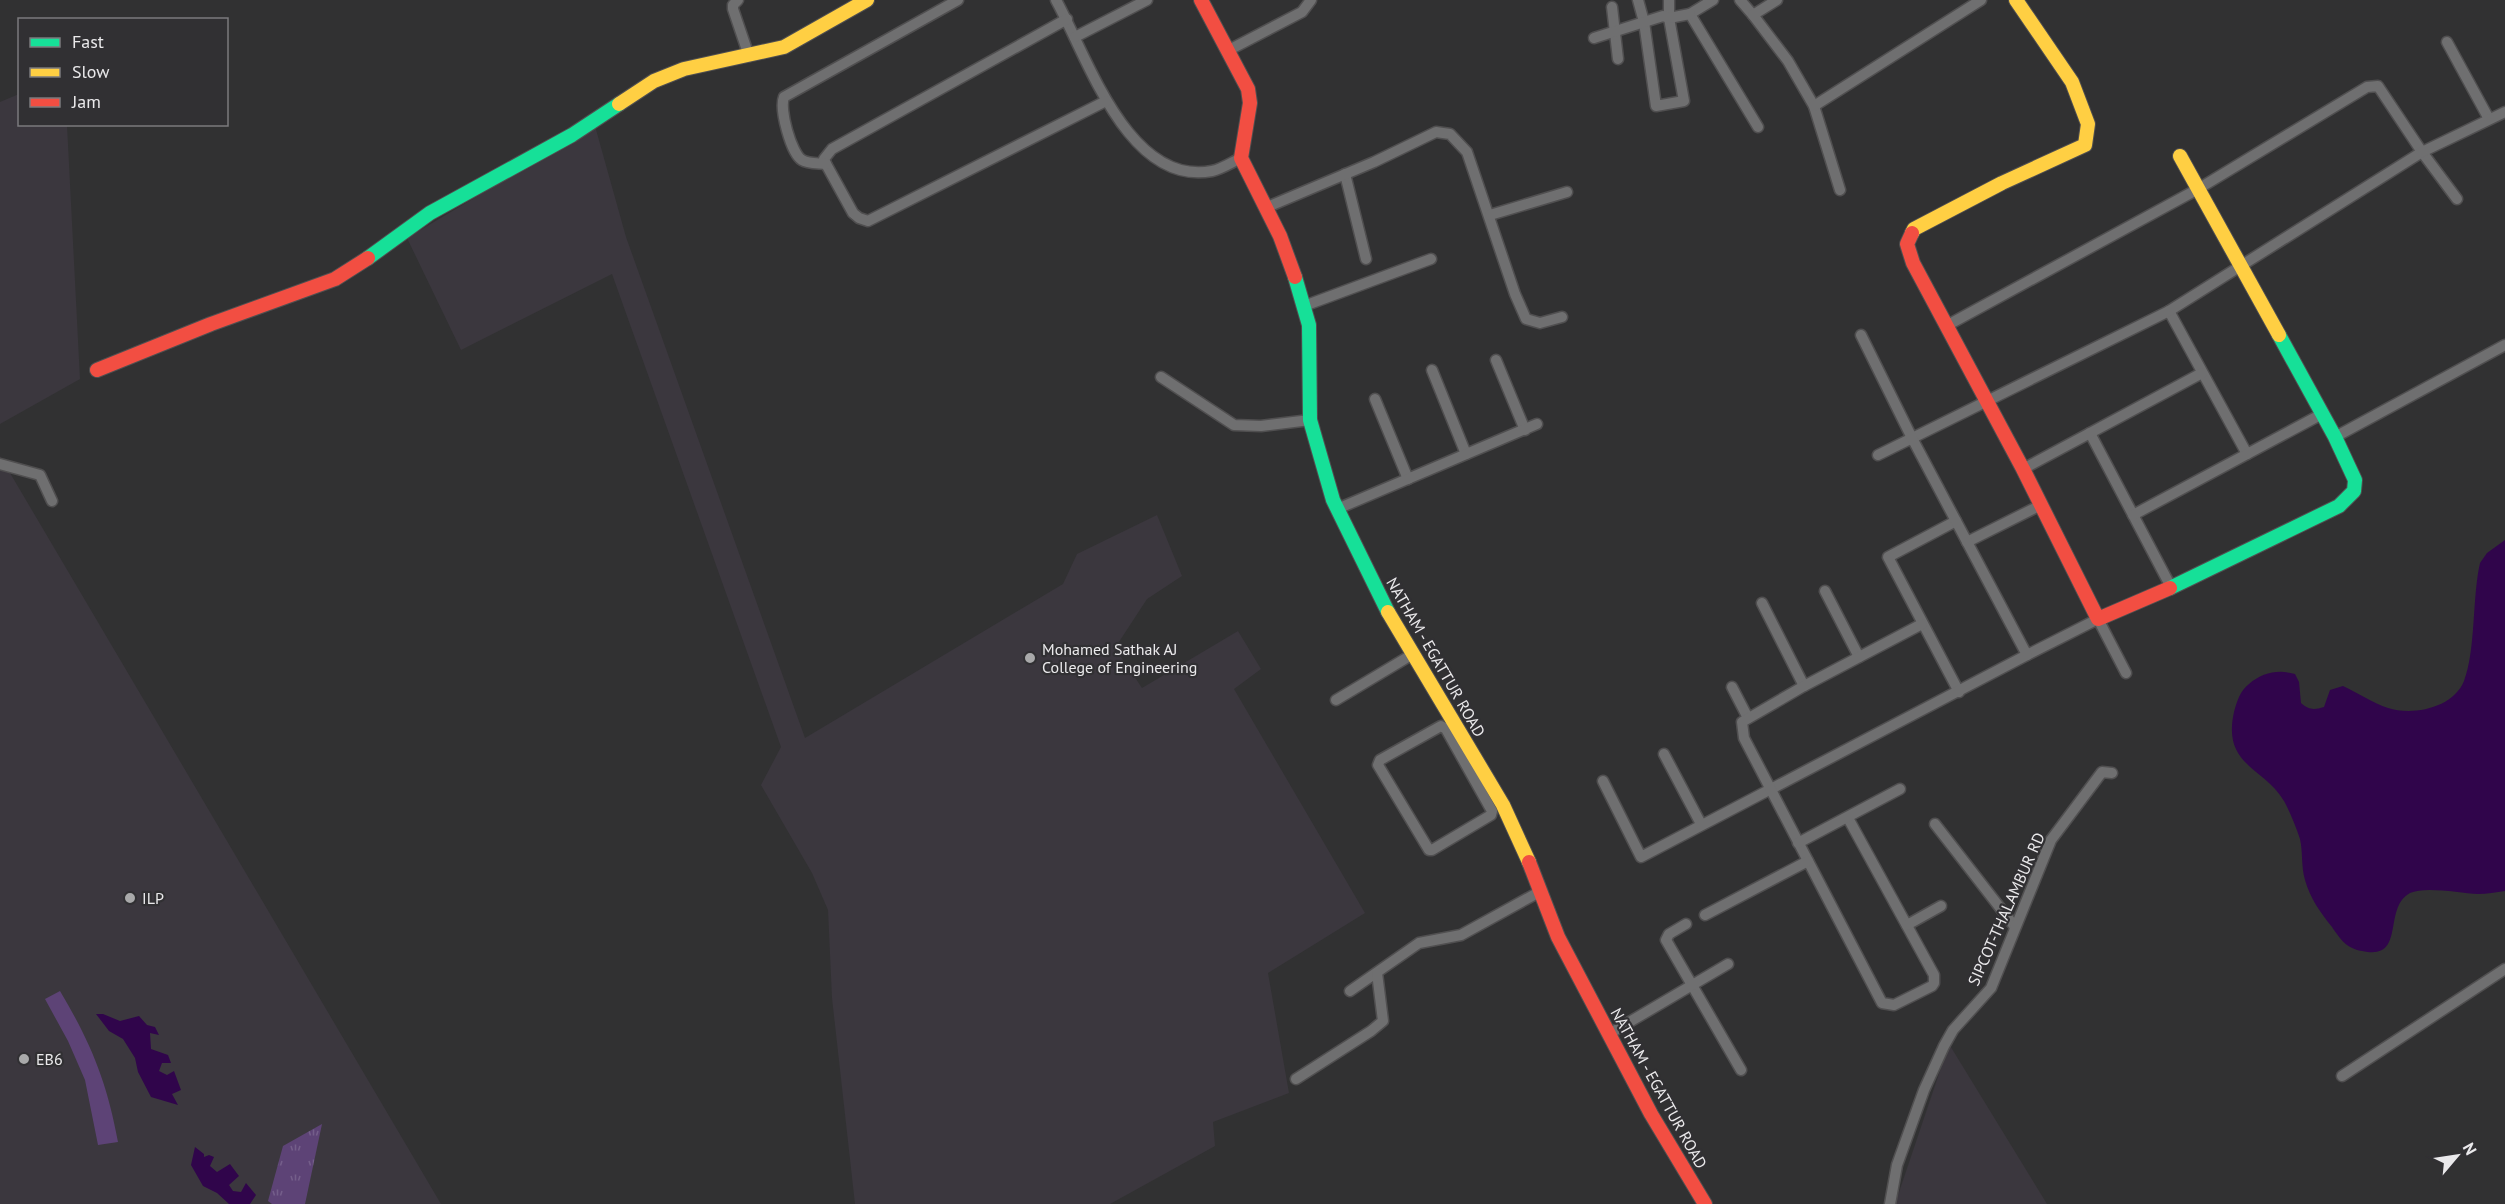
<svg xmlns="http://www.w3.org/2000/svg" width="2505" height="1204" font-family="'PT Sans',sans-serif">
	<defs>
		<pattern id="park-tufts" width="24" height="20" patternUnits="userSpaceOnUse" patternTransform="scale(1.5)"><rect width="24" height="20" fill="#5d4376"/><path d="M3 7l-1-3M5 7V3M7 7l1-3M15 17l-1-3M17 17v-4M19 17l1-3" fill="none" stroke="#745e8a"/></pattern>
	</defs>
	<rect width="100%" height="100%" fill="#313132"/>
	<g fill="#3b373e">
		<polygon points="19,94 20,124 67,125 80,379 0,424 0,102"/>
		<polygon points="595,126 626,237 805,738 1063,584 1077,554 1157,515 1182,576 1147,599 1115,648 1142,688 1238,631 1261,669 1234,689 1365,913 1268,973 1289,1093 1213,1122 1215,1146 1110,1204 855,1204 832,998 828,910 812,873 761,785 781,747 612,274 461,350 407,238"/>
		<polygon points="0,456 441,1204 0,1204"/>
		<polygon points="1949,1044 2047,1204 1895,1204"/>
	</g>
	<polygon fill="url(#park-tufts)" points="322,1124 305,1204 272,1204 268,1201 283,1146"/>
	<path fill="#5d4376" d="M 60,991 C 91,1043 107,1082 118,1142 L 98,1145 L 85,1080 L 68,1041 L 45,999 Z"/>
	<g fill="#30054b">
		<path d="M 2505,540 L 2505,891 C 2496,892 2487,894 2478,894 C 2460,893 2425,886 2410,893 C 2382,908 2407,961 2362,951 C 2346,948 2341,940 2332,927 C 2320,912 2310,898 2305,880 C 2301,866 2303,852 2300,839 C 2296,827 2290,812 2284,801 C 2264,767 2222,766 2234,712 C 2237,701 2240,691 2249,684 C 2262,673 2278,669 2295,674 L 2299,682 L 2301,703 C 2309,710 2314,710 2324,707 L 2330,690 L 2343,686 C 2358,693 2373,703 2388,708 C 2413,716 2453,708 2464,681 C 2476,649 2472,598 2480,563 L 2487,553 Z"/>
		<polygon points="96,1014 103,1014 120,1021 139,1016 147,1025 155,1027 159,1035 150,1033 151,1049 168,1055 171,1063 162,1063 159,1071 167,1075 174,1071 181,1090 172,1094 178,1105 151,1097 138,1072 135,1058 123,1039 109,1031"/>
		<polygon points="195,1147 204,1154 204,1157 209,1155 214,1157 210,1166 217,1172 230,1164 239,1176 229,1185 233,1191 241,1192 246,1183 256,1195 250,1204 229,1204 217,1193 203,1186 191,1165"/>
	</g>
	<g fill="none" stroke-linecap="round" stroke-linejoin="round">
		<defs>
			<g id="street">
				<polyline points="738,0 733,5 733,9 749,56"/>
				<path d="M 1056,0 C 1087,56 1128,187 1212,171 C 1222,169 1232,162 1241,158"/>
				<polyline points="1638,0 1644,22 1656,106 1684,101 1669,18 1669,0"/>
				<polyline points="1713,0 1690,14 1758,127"/>
				<polyline points="1740,0 1753,15"/>
				<polyline points="1777,0 1753,15 1788,61 1814,106 1840,190"/>
				<polyline points="1612,7 1618,59"/>
				<polyline points="1067,19 832,149 824,159 826,164 853,213 859,218 868,221 1106,101"/>
				<polyline points="1075,37 1147,0"/>
				<polyline points="1594,38 1663,16 1669,18 1690,14"/>
				<polyline points="2447,42 2489,119"/>
				<polyline points="1229,50 1302,12 1311,0"/>
				<polyline points="1814,106 1981,0"/>
				<path d="M 826,164 C 819,163 808,164 802,160 C 791,153 779,109 784,97 L 958,0"/>
				<polyline points="1345,174 1366,259"/>
				<polyline points="1265,208 1374,162 1436,132 1450,134 1467,152 1515,294 1526,319 1540,323 1562,317"/>
				<polyline points="1490,215 1567,192"/>
				<polyline points="1304,306 1431,259"/>
				<polyline points="2169,311 2247,454"/>
				<polyline points="1946,326 2198,189 2367,87 2378,86 2422,152 2457,199"/>
				<polyline points="1496,360 1525,430"/>
				<polyline points="1432,370 1466,454"/>
				<polyline points="1161,377 1234,425 1261,426 1310,420"/>
				<polyline points="1375,399 1408,479"/>
				<polyline points="2090,433 2171,587"/>
				<polyline points="2335,437 2505,345"/>
				<polyline points="1878,455 2169,311 2422,152 2505,112"/>
				<polyline points="0,464 40,475 52,501"/>
				<polyline points="2023,469 2202,373"/>
				<polyline points="1337,509 1537,424"/>
				<polyline points="2133,515 2322,414"/>
				<polyline points="1956,521 1888,557 1959,692"/>
				<polyline points="1967,542 2041,505"/>
				<polyline points="1825,591 1859,657"/>
				<polyline points="1762,603 1804,686"/>
				<polyline points="2027,655 2098,619 2126,673"/>
				<polyline points="1732,687 1748,718"/>
				<polyline points="1336,700 1413,654"/>
				<polyline points="1446,729 1441,726 1380,760 1378,765 1429,850 1432,850 1491,815 1492,811 1446,729 1456,728"/>
				<polyline points="1664,754 1701,824"/>
				<polyline points="1603,781 1641,857 2027,655 1912,438 1861,335"/>
				<polyline points="1848,818 1934,975 1934,983 1932,986 1894,1005 1882,1003 1744,738 1742,722 1804,686 1922,624"/>
				<polyline points="1935,824 2015,927"/>
				<polyline points="1798,843 1900,789"/>
				<polyline points="1705,915 1808,861"/>
				<polyline points="1686,924 1669,934 1666,940 1741,1070"/>
				<polyline points="1907,925 1941,906"/>
				<polyline points="1350,991 1419,943 1461,935 1541,891"/>
				<polyline points="1609,1034 1728,964"/>
				<polyline points="2342,1076 2505,969"/>
				<polyline points="1296,1079 1371,1031 1383,1021 1377,973"/>
				<polyline points="1890,1204 1897,1165 1924,1090 1944,1046 1953,1030 1991,988 2051,840 2102,772 2112,773"/>
			</g>
			<g id="fast">
				<polyline points="368,258 430,213 572,135 619,104"/>
				<polyline points="1295,277 1309,325 1310,420 1333,500 1388,612"/>
				<polyline points="2170,588 2339,506 2354,491 2355,480 2335,437 2279,335"/>
			</g>
			<g id="slow">
				<polyline points="619,104 654,81 684,69 784,47 867,0"/>
				<polyline points="2180,156 2279,335"/>
				<polyline points="1912,233 1914,229 2002,183 2085,145 2088,124 2072,82 2016,0"/>
				<polyline points="1388,612 1503,805 1529,862"/>
			</g>
			<g id="jam">
				<polyline points="1201,0 1248,89 1250,103 1241,158 1280,236 1295,277"/>
				<polyline points="1912,233 1907,244 1913,263 2023,469 2098,619 2170,588"/>
				<polyline points="97,370 211,324 335,279 368,258"/>
				<polyline points="1529,862 1558,937 1651,1114 1705,1204"/>
			</g>
		</defs>
		<use href="#street" stroke="#504f50" stroke-width="13"/>
		<use href="#fast" stroke="#504f50" stroke-width="16"/>
		<use href="#slow" stroke="#504f50" stroke-width="16"/>
		<use href="#jam" stroke="#504f50" stroke-width="16"/>
		<use href="#street" stroke="#6f6f70" stroke-width="10"/>
		<use href="#fast" stroke="#16e098" stroke-width="14"/>
		<use href="#slow" stroke="#ffcf43" stroke-width="14"/>
		<use href="#jam" stroke="#f24e42" stroke-width="14"/>
	</g>
	<g fill="#a9a9aa" stroke="#313033" stroke-width="2">
		<circle cx="1030" cy="658" r="6"/>
		<circle cx="130" cy="898" r="6"/>
		<circle cx="24" cy="1059" r="6"/>
	</g>
	<g text-anchor="middle" stroke-width="4.5" stroke-linejoin="round" paint-order="stroke">
		<g font-size="16" fill="#eae9eb" stroke="#313033" text-anchor="start">
			<text x="1042" y="655">Mohamed Sathak AJ<tspan x="1042" dy="18">College of Engineering</tspan></text>
			<text x="142" y="904">ILP</text>
			<text x="36" y="1065">EB6</text>
		</g>
		<g font-size="16" fill="#eae9eb" stroke="#313033">
			<text transform="translate(1436 657) rotate(60)" y="6">NATHAM - EGATTUR ROAD</text>
			<text transform="translate(2006 909) rotate(-66)" y="6">SIPCOT-THALAMBUR RD</text>
			<text transform="translate(1659 1088) rotate(61)" y="6">NATHAM - EGATTUR ROAD</text>
		</g>
	</g>
	<rect x="18" y="18" width="210" height="108" fill="#313033" stroke="#7b7a7d" stroke-width="1.5"/>
	<rect x="30" y="38" width="30" height="9" fill="#16e098" stroke="#7b7a7d" stroke-width="1.5"/>
	<text x="72" y="48" font-size="18" fill="#eae9eb">Fast</text>
	<rect x="30" y="68" width="30" height="9" fill="#ffcf43" stroke="#7b7a7d" stroke-width="1.5"/>
	<text x="72" y="78" font-size="18" fill="#eae9eb">Slow</text>
	<rect x="30" y="98" width="30" height="9" fill="#f24e42" stroke="#7b7a7d" stroke-width="1.5"/>
	<text x="72" y="108" font-size="18" fill="#eae9eb">Jam</text>
	<g transform="translate(2457 1156) rotate(61)" stroke="#313033" stroke-width="4.5" paint-order="stroke">
	<path d="M0-4.5L10 22L0 15L-10 22Z" fill="#eae9eb"/>
	<text y="-9" font-size="16" font-weight="bold" text-anchor="middle" fill="#eae9eb">N</text>
	</g>
</svg>
